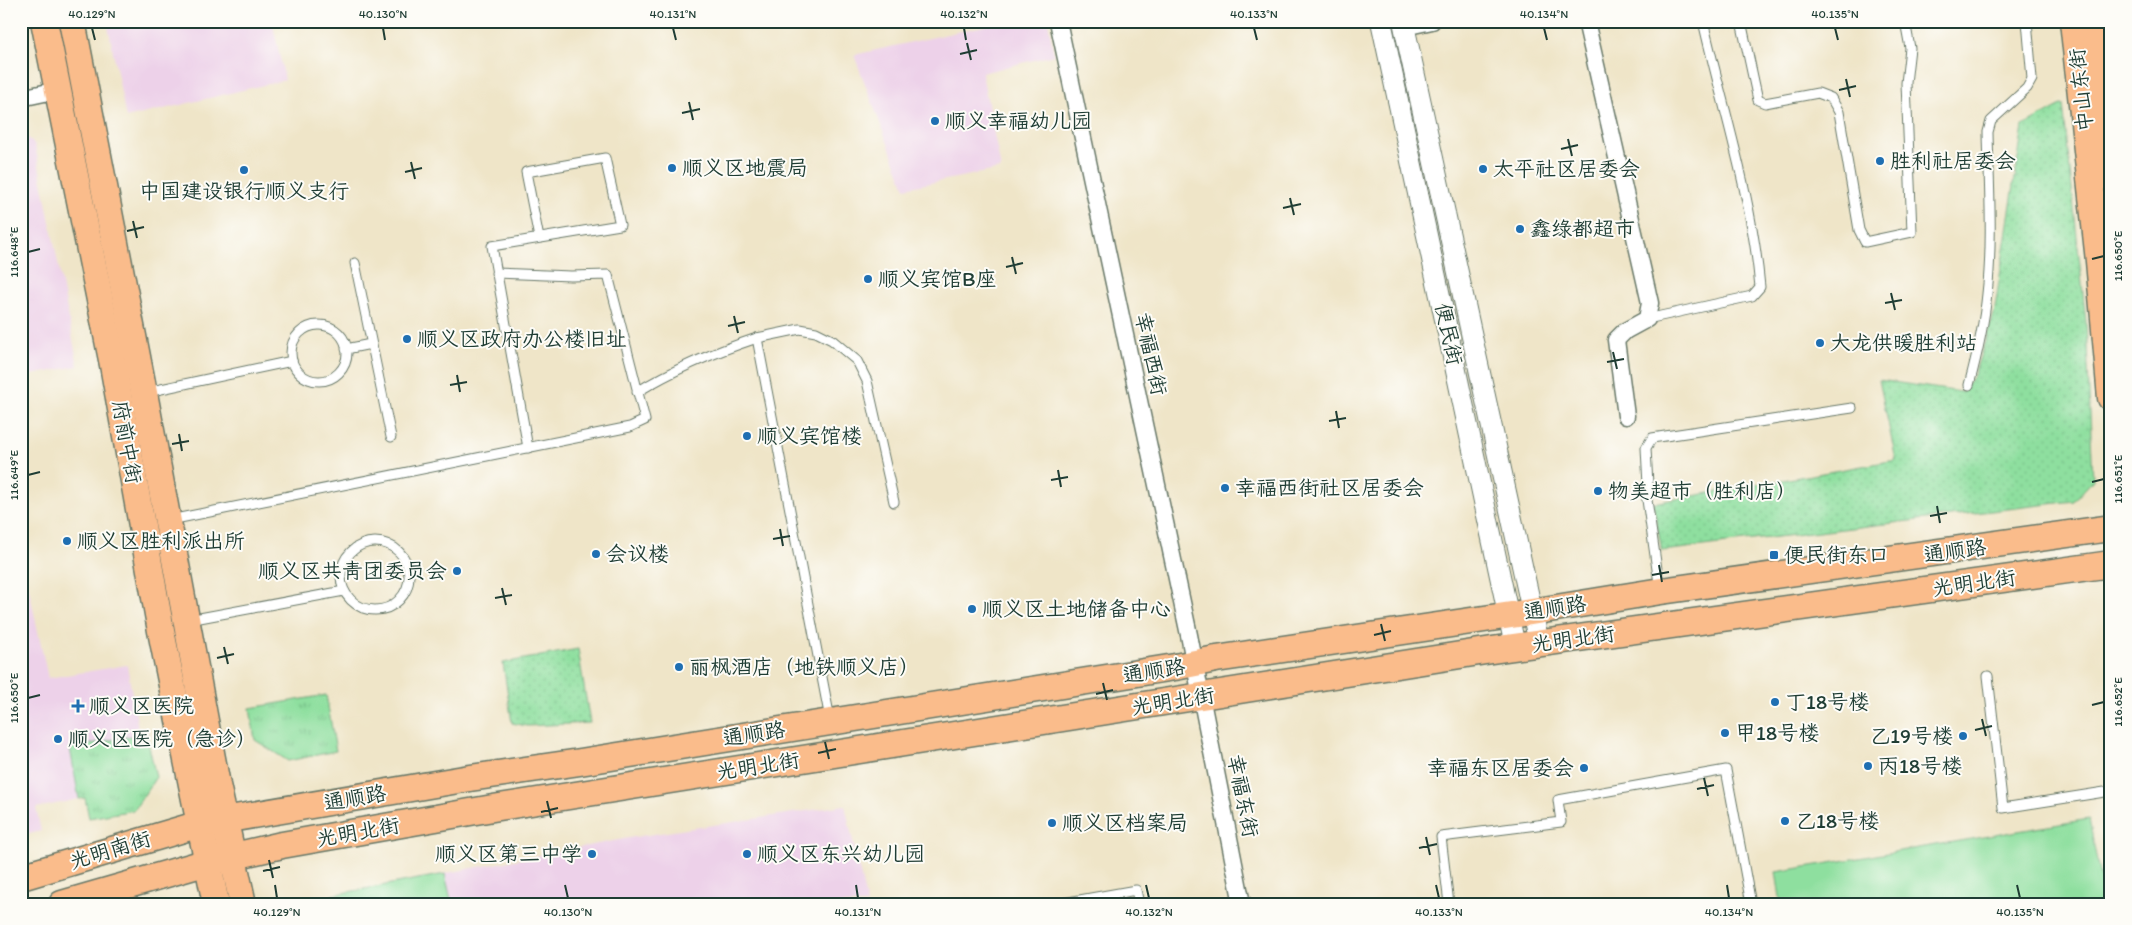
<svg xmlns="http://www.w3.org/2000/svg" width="2132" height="925" font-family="Itim,'LXGW WenKai TC',sans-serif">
	<defs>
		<pattern id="grass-tufts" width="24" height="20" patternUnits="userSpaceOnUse" patternTransform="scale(1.25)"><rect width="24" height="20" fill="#8edf9f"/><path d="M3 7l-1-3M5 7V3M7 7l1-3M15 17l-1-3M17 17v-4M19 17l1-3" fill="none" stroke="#7ac08a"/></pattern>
		<pattern id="park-dots" width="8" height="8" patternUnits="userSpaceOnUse" patternTransform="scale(1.25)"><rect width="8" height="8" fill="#8edf9f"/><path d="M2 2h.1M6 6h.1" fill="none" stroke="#7ac08a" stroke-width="1.8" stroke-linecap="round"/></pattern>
	</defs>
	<rect width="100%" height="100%" fill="#fdfcf7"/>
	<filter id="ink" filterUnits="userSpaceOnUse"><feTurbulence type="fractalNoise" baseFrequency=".02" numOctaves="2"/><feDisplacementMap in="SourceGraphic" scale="10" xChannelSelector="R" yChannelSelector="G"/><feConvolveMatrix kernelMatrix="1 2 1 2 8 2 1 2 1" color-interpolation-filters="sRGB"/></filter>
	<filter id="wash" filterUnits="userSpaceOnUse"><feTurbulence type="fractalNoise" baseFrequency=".0096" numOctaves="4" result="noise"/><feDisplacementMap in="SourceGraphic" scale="20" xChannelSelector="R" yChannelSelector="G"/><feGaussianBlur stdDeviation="1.12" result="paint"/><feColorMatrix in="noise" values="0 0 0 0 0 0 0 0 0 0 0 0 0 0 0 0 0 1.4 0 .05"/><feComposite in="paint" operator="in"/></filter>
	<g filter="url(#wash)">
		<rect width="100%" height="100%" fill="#efe5c8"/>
		<g fill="#edd1e9">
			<polygon points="107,21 272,21 285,80 126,118"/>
			<polygon points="1006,21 1048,21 1054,55 982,73 1001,169 905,188 854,55"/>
			<polygon points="23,133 35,145 78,366 21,377 21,134"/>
			<polygon points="21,552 48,678 127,665 139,734 70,748 79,799 36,808 41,831 21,836"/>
			<polygon points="845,805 867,904 330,904 332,895 634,837"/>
		</g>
		<g fill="url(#grass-tufts)" stroke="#568e6a">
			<polygon points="326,695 336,751 288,761 255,740 250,708"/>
			<polygon points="146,733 156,777 134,810 89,818 85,798 79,799 70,748"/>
		</g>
		<g fill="url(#park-dots)" stroke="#568e6a">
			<polygon points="2063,104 2086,322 2093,480 2074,501 1662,551 1653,503 1896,460 1879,380 1961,392 1974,375 1994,314 2023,126"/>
			<polygon points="578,649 590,723 527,726 512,723 503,663"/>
		</g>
		<g fill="#8edf9f" stroke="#568e6a">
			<polygon points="2089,819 2105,904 1781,904 1776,872"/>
			<polygon points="445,874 452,904 330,904 332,895"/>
		</g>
	</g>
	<g filter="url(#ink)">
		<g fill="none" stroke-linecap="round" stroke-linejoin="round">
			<defs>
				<g id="service">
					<polyline points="1741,21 1758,100 1765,103 1818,93 1831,98 1839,112 1859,230 1865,242 1912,232 1906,83 1910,48 1905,21"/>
					<polyline points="355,263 391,437"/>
					<path d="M 1647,319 L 1752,296 L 1760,287 C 1752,197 1723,109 1703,21"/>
					<circle cx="319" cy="353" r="28"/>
					<polyline points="757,338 800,329 816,332 832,340 857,361 867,381 894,502"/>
					<polyline points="346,349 371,344"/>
					<path d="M 1969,385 C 1977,355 1984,325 1987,294 C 1993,241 1989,186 1988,132 L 1991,121 L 2027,88 L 2032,79 L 2027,21"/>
					<polyline points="147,392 292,361"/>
					<path d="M 637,392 C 676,368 715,352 757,338 L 830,719"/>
					<polyline points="528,448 492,246 620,225 605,158 526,172 539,238"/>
					<polyline points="170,520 630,427 645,420 608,275 571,276 496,273"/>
					<circle cx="375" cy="576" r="34"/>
					<polyline points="1660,590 1647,500 1648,485 1646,448 1652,438 1852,408"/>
					<polyline points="189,620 344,591"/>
					<polyline points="1988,676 2003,808 2111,791"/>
					<polyline points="1057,904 1136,890 1139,904"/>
					<polyline points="1449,904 1441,837 1561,822 1558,800 1726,770 1751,904"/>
				</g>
				<g id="minor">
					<polyline points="1058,21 1189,635 1242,904"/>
					<polyline points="1586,21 1650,303 1647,319 1625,331 1616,340 1626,416"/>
					<polyline points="1404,27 1432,21"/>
					<polyline points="21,98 58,90"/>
				</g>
				<g id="tertiary">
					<polyline points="1381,21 1515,646"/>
					<polyline points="1403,21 1539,643"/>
				</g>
				<g id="primary">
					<polyline points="44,21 113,365 161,631 216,904"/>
					<polyline points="72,21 144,393 217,785 243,904"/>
					<polyline points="2073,21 2099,261 2111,398"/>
					<polyline points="2092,21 2111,178"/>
					<polyline points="21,877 200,824 470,778 580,762 1175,667 1216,659 1531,612 1661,591 2111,528"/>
					<polyline points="62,904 208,862 282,845 493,808 1492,650 2111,564"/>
				</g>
			</defs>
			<use href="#service" stroke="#687868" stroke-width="11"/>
			<use href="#minor" stroke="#687868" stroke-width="19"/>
			<use href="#tertiary" stroke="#687868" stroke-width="22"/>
			<use href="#primary" stroke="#687868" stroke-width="29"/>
			<use href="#service" stroke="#fff" stroke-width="9"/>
			<use href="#minor" stroke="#fff" stroke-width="16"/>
			<use href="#tertiary" stroke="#fff" stroke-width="20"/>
			<use href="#primary" stroke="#fabc8b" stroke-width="26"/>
		</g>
	</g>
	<path fill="none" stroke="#1f3d34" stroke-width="2" d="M 92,28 L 95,40M 383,28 L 385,40M 673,28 L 676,40M 964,28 L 966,40M 1254,28 L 1257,40M 1544,28 L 1547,40M 1835,28 L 1838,40M 967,43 L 971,60M 960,54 L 977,50M 1846,79 L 1850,97M 1839,90 L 1856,86M 689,102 L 693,120M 682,113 L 700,109M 1568,139 L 1572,156M 1561,149 L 1578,145M 411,162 L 415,179M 405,172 L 422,168M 1290,198 L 1294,215M 1283,208 L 1301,204M 133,221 L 137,238M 127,231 L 144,227M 28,252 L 40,249M 1012,257 L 1016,274M 2092,259 L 2104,256M 1006,267 L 1023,263M 1891,293 L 1895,310M 1885,303 L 1902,300M 734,316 L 738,333M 728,326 L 745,322M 1613,352 L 1617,369M 1607,362 L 1624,359M 457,375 L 460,392M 450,385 L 467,382M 1336,411 L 1339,428M 1329,421 L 1346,418M 179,434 L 182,451M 172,444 L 189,441M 1058,470 L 1061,487M 28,475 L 40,472M 1051,480 L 1068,477M 2092,482 L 2104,479M 1937,506 L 1940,523M 1930,516 L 1947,513M 780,529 L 783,546M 773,539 L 790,536M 1659,565 L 1662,582M 1652,575 L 1669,572M 502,588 L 506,605M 495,598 L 512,595M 1381,624 L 1385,641M 1374,635 L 1391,631M 224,647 L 228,664M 217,658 L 234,654M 1103,683 L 1107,700M 1096,694 L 1113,690M 28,698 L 40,695M 2092,705 L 2104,702M 1982,719 L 1986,736M 1975,730 L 1992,726M 825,742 L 829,759M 818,753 L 836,749M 1704,778 L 1708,796M 1697,789 L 1714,785M 547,801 L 551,818M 541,812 L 558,808M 1426,837 L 1430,855M 1419,848 L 1437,844M 269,860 L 273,878M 263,871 L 280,867M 275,885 L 277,898M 565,885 L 568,898M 856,885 L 858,898M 1146,885 L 1149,898M 1436,885 L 1439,898M 1727,885 L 1729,898M 2017,885 L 2020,898"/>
	<g fill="#1f6fb2" stroke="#fdfcf7" stroke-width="2">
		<circle cx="935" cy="121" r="5"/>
		<circle cx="1880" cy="161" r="5"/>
		<circle cx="672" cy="168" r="5"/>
		<circle cx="1483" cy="169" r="5"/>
		<circle cx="244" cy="170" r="5"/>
		<circle cx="1520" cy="229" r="5"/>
		<circle cx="868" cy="279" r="5"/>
		<circle cx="407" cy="339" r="5"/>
		<circle cx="1820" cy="343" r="5"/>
		<circle cx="747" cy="436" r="5"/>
		<circle cx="1225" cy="488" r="5"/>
		<circle cx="1598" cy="491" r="5"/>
		<circle cx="67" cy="541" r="5"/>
		<circle cx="596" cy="554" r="5"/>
		<rect x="1769" y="550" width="10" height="10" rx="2.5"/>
		<circle cx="457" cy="571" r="5"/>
		<circle cx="972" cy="609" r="5"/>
		<circle cx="679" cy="667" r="5"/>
		<circle cx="1775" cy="702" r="5"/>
		<path d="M75.5 698.5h5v5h5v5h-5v5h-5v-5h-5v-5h5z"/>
		<circle cx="1725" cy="733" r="5"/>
		<circle cx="1963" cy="736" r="5"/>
		<circle cx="58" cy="739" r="5"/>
		<circle cx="1868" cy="766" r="5"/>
		<circle cx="1584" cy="768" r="5"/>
		<circle cx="1785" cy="821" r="5"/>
		<circle cx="1052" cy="823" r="5"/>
		<circle cx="592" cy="854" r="5"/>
		<circle cx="747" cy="854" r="5"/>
	</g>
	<g text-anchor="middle" stroke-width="4" stroke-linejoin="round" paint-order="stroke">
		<g font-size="21" fill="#1f3d34" stroke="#fdfcf7">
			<text transform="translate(2081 90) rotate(-96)" y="7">中山东街</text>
			<text transform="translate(1449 334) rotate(78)" y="7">便民街</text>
			<text transform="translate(1151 354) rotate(78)" y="7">幸福西街</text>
			<text transform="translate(127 442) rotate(80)" y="7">府前中街</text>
			<text transform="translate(1955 551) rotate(-8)" y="7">通顺路</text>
			<text transform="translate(1974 583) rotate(-8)" y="7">光明北街</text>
			<text transform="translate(1555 608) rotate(-9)" y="7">通顺路</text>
			<text transform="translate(1573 639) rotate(-8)" y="7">光明北街</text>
			<text transform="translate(1154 671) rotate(-9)" y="7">通顺路</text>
			<text transform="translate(1173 701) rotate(-9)" y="7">光明北街</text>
			<text transform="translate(754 734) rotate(-9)" y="7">通顺路</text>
			<text transform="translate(758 766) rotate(-9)" y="7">光明北街</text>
			<text transform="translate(1243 796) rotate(79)" y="7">幸福东街</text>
			<text transform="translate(355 798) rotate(-10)" y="7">通顺路</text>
			<text transform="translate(358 832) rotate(-10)" y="7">光明北街</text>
			<text transform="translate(110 850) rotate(-17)" y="7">光明南街</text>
		</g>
		<g font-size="21" fill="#1f3d34" stroke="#fdfcf7" text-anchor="start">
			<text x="945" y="128">顺义幸福幼儿园</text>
			<text x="1890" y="168">胜利社居委会</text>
			<text x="682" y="175">顺义区地震局</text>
			<text x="1493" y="176">太平社区居委会</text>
			<text x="244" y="198" text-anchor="middle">中国建设银行顺义支行</text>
			<text x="1530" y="236">鑫绿都超市</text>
			<text x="878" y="286">顺义宾馆B座</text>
			<text x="417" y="346">顺义区政府办公楼旧址</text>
			<text x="1830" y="350">大龙供暖胜利站</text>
			<text x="757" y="443">顺义宾馆楼</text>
			<text x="1235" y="495">幸福西街社区居委会</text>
			<text x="1608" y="498">物美超市（胜利店）</text>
			<text x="77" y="548">顺义区胜利派出所</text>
			<text x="606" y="561">会议楼</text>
			<text x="1784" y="562">便民街东口</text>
			<text x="447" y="578" text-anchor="end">顺义区共青团委员会</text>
			<text x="982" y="616">顺义区土地储备中心</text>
			<text x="689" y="674">丽枫酒店（地铁顺义店）</text>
			<text x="1785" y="709">丁18号楼</text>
			<text x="89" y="713">顺义区医院</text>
			<text x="1735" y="740">甲18号楼</text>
			<text x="1953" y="743" text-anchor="end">乙19号楼</text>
			<text x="68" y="746">顺义区医院（急诊）</text>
			<text x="1878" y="773">丙18号楼</text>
			<text x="1574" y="775" text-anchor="end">幸福东区居委会</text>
			<text x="1795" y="828">乙18号楼</text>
			<text x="1062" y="830">顺义区档案局</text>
			<text x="582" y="861" text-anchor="end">顺义区第三中学</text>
			<text x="757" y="861">顺义区东兴幼儿园</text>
		</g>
	</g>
	<rect width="2132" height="925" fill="none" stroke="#fdfcf7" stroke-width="55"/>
	<rect x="28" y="28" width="2076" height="870" fill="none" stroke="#1f3d34" stroke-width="2"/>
	<g font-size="12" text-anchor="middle" fill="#1f3d34">
		<text x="92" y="18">40.129°N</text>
		<text x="383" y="18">40.130°N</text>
		<text x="673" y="18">40.131°N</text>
		<text x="964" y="18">40.132°N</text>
		<text x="1254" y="18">40.133°N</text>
		<text x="1544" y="18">40.134°N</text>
		<text x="1835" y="18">40.135°N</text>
		<text transform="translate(14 252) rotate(-90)" y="4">116.648°E</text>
		<text transform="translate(2118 256) rotate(-90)" y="4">116.650°E</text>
		<text transform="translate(14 475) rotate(-90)" y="4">116.649°E</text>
		<text transform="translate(2118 479) rotate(-90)" y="4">116.651°E</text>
		<text transform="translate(14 698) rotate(-90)" y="4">116.650°E</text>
		<text transform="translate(2118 702) rotate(-90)" y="4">116.652°E</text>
		<text x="277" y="916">40.129°N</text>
		<text x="568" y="916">40.130°N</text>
		<text x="858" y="916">40.131°N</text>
		<text x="1149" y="916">40.132°N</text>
		<text x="1439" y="916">40.133°N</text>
		<text x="1729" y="916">40.134°N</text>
		<text x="2020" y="916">40.135°N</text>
	</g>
</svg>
